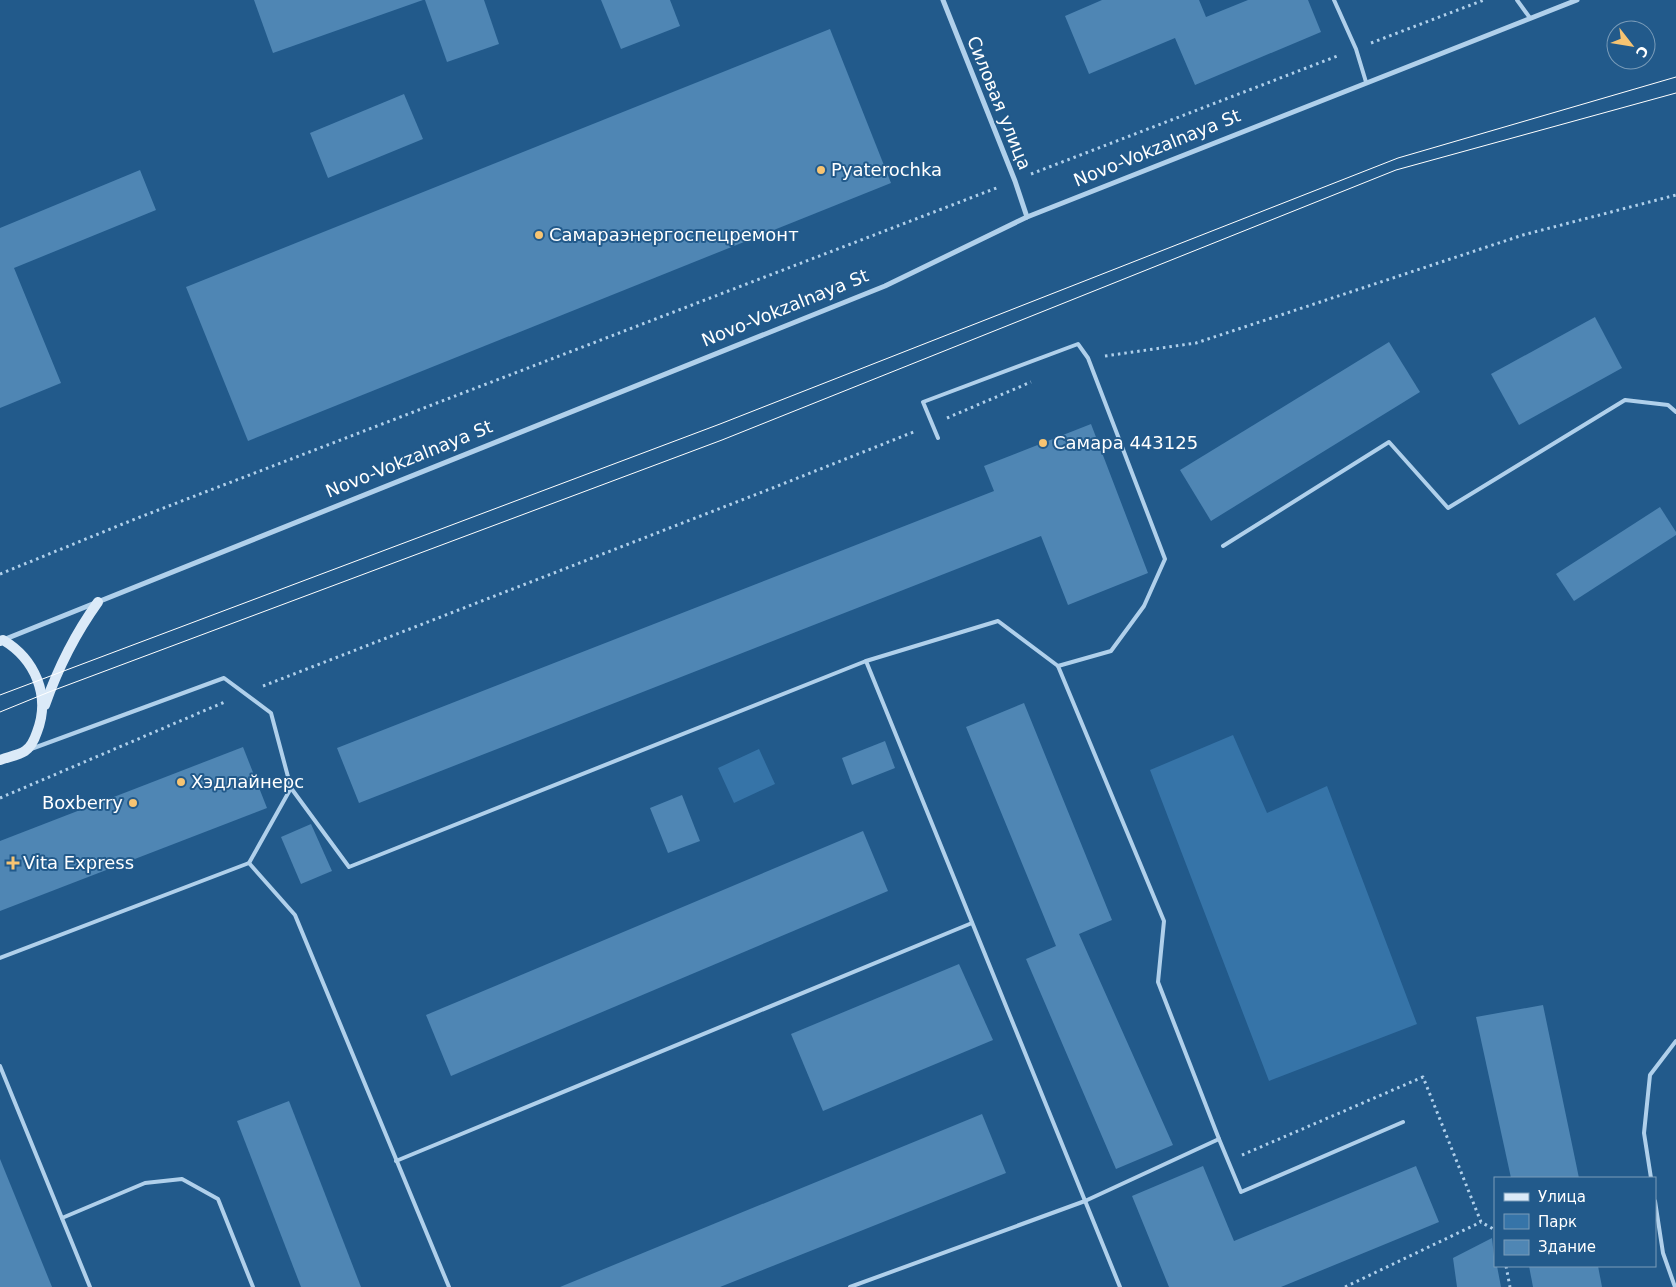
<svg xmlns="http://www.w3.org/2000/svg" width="1676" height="1287" font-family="'DejaVu Sans',sans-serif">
	<rect width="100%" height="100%" fill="#225a8b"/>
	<g fill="#3674a8">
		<polygon points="1233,735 1267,813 1327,786 1417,1024 1269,1081 1150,770"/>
		<polygon points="759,749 775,784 734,803 718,768"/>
	</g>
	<g fill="#4f86b4">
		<polygon points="254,0 423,0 273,53"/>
		<polygon points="425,0 484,0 499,44 447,62"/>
		<polygon points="601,0 670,0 680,26 621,49"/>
		<polygon points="1102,0 1199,0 1206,17 1248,0 1308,0 1321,32 1195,85 1175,38 1089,74 1065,16"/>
		<polygon points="830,29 891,183 248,441 186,287"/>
		<polygon points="404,94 423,139 328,178 310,133"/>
		<polygon points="140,170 156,210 14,268 61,383 0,408 0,228"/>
		<polygon points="1595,317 1622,368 1519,425 1491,374"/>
		<polygon points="1389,342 1420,392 1211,521 1180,470"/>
		<polygon points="1091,424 1148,573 1068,605 1041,536 359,803 337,748 994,491 984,466"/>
		<polygon points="1660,507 1676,532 1676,535 1574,601 1556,574"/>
		<polygon points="1024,703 1112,920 1079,934 1173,1145 1116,1169 1026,959 1056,946 966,727"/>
		<polygon points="885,741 895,768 852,785 842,758"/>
		<polygon points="243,747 267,808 0,911 0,841"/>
		<polygon points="682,795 700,841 668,853 650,808"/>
		<polygon points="311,824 332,871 301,884 281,837"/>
		<polygon points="863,831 888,891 451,1076 426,1015"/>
		<polygon points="959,964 993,1040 823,1111 791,1034"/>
		<polygon points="1543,1005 1579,1178 1511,1178 1476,1017"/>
		<polygon points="289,1101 361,1287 301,1287 237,1121"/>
		<polygon points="982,1114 1006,1173 720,1287 560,1287"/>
		<polygon points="0,1159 52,1287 0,1287"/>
		<polygon points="1203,1166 1234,1241 1416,1166 1439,1222 1281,1287 1169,1287 1132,1196"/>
		<polygon points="1492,1238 1495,1266 1497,1266 1501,1287 1457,1287 1453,1258"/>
		<polygon points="1529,1266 1598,1266 1602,1287 1533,1287"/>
	</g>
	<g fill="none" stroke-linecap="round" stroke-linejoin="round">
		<g stroke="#b0d0eb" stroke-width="3" stroke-dasharray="2.5 4" stroke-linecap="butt">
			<polyline points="1371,43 1484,0"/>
			<polyline points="1031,174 1340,55"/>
			<polyline points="1105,356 1196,343 1523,235 1676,195"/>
			<polyline points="947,418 1031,382"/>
			<polyline points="0,574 135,519 999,187"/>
			<polyline points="263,686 770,489 916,431"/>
			<polyline points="0,798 227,701"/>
			<polyline points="1242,1155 1423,1077 1481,1222 1495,1230"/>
			<polyline points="1506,1266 1510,1287"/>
			<polyline points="1345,1287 1481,1222"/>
		</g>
		<g stroke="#b0d0eb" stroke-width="4">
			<polyline points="1334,0 1356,49 1366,82"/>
			<polyline points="1517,0 1530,18"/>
			<polyline points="938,438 923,402 1078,344 1088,358 1165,559 1144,606 1111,651 1058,666"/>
			<polyline points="1223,546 1389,442 1448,508 1625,400 1668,405 1676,412"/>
			<polyline points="866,661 998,621 1058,666 1164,921 1158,982 1219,1139 1241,1192 1403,1122"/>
			<polyline points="31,749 224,678 271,713 291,788 349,867 866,661 1120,1287"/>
			<polyline points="249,863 295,915 449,1287"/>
			<polyline points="0,958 249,863 291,788"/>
			<polyline points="0,1066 90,1287"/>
			<polyline points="396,1161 972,923"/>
			<polyline points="1651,1178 1644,1133 1650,1075 1676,1041"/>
			<polyline points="1655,1201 1663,1253 1675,1287"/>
			<polyline points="62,1218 145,1183 182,1179 218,1199 253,1287"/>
			<polyline points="850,1287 1085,1201 1219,1139"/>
		</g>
		<g stroke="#b0d0eb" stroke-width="5">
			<polyline points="943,0 1015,181 1027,217"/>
			<polyline points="3,640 885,286 1027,217 1577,0"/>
		</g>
		<g stroke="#dbeaf8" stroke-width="10">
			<path d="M 0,641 L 3,640 C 35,659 51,696 37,732 C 35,738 31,747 25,751 C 19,755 8,757 0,760"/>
			<path d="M 45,705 C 58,668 75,634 98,602"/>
		</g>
		<g stroke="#fff" stroke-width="1">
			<polyline points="0,695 720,424 1398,158 1676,77"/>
			<polyline points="0,712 49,692 722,440 1396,170 1676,93"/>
		</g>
	</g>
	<g fill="#f7c472" stroke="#225a8b" stroke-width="2">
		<circle cx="821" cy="170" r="5"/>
		<circle cx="539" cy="235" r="5"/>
		<circle cx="1043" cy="443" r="5"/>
		<circle cx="181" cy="782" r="5"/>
		<circle cx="133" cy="803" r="5"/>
		<path d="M10.5 855.5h5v5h5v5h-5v5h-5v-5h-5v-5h5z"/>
	</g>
	<g text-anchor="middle" stroke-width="4" stroke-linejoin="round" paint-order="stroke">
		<g font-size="18" fill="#fff" stroke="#225a8b">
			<text transform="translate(999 103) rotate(68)" y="6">Силовая улица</text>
			<text transform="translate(1157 148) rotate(-22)" y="6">Novo-Vokzalnaya St</text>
			<text transform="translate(785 308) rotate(-22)" y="6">Novo-Vokzalnaya St</text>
			<text transform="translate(409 459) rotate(-22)" y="6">Novo-Vokzalnaya St</text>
		</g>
		<g font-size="18" fill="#fff" stroke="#225a8b" text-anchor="start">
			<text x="831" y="176">Pyaterochka</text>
			<text x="549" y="241">Самараэнергоспецремонт</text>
			<text x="1053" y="449">Самара 443125</text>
			<text x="191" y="788">Хэдлайнерс</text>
			<text x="123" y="809" text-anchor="end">Boxberry</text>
			<text x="23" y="869">Vita Express</text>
		</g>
	</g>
	<rect x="1494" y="1177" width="162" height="90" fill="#225a8b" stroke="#7a9cb9"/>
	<rect x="1504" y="1193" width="25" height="8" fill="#dbeaf8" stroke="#7a9cb9"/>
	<text x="1538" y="1202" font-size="15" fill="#ffffff">Улица</text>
	<rect x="1504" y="1214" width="25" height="15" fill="#3674a8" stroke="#7a9cb9"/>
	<text x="1538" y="1227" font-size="15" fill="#ffffff">Парк</text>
	<rect x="1504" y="1240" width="25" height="15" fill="#4f86b4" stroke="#7a9cb9"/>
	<text x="1538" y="1252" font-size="15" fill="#ffffff">Здание</text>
	<g transform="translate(1631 45) rotate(121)"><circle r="24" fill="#225a8b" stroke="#7a9cb9"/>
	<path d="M0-4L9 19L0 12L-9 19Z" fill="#f7c472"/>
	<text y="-8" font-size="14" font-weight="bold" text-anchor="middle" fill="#ffffff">С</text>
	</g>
</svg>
